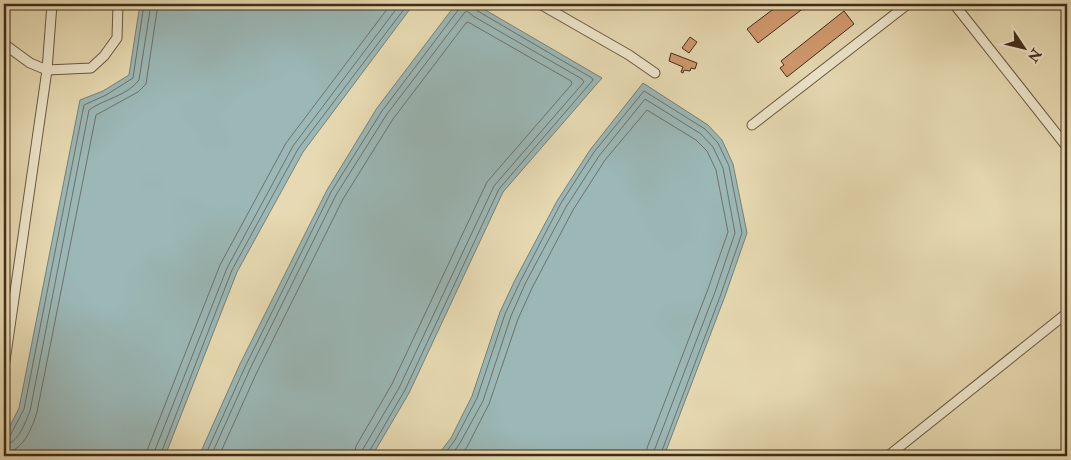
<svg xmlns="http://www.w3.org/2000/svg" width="1071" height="460" font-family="'IM FELL Double Pica',serif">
	<rect width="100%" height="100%" fill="#e7dab2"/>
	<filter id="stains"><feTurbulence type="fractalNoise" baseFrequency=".004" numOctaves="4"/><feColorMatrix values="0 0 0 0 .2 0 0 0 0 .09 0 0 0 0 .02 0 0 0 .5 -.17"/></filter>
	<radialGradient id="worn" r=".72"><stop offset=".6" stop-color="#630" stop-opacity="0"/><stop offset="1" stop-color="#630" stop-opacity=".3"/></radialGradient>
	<g fill="#9bb8b7" stroke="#778078">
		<polygon points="140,4 413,4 413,5 303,152 237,272 165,456 4,456 4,438 19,408 80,100 103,91 129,75"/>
		<polygon points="456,4 475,4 602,78 503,192 409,393 372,456 199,456 240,364 327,190 377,108"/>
		<polygon points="643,83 708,125 722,140 733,164 747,233 725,296 664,456 437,456 451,438 472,396 500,312 515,280 557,201 590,150"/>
	</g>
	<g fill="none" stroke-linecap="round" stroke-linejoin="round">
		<g stroke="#6e7268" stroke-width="1">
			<polyline points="4,439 10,436 24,409 84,105 106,95 133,78 144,4"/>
			<path d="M 4,445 C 18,444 25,423 30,411 L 89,110 C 104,99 127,96 139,80 L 151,4"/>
			<path d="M 4,453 C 23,452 32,428 37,412 L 96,115 L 138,92 L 146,84 L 158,4"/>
			<polyline points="146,456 148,448 220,265 286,143 391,4"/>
			<polyline points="154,456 155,450 227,268 293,146 400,4"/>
			<polyline points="160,456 232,270 298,149 408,4"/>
			<polyline points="205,456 245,367 331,192 382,111 459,9 460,4"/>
			<polyline points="211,456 250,369 336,195 387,114 465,12 467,11 473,16 582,79 584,82 494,186 399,388 363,449 362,456"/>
			<polyline points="219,456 257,372 343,199 393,119 466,23 468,22 571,81 572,84 487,182 392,384 356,446 354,456"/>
			<polyline points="368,456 369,452 405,390 499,189 593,80 592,78 476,10 473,4"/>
			<polyline points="443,456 455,440 477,398 505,314 520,282 561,203 594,152 644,91 705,129 718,143 729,166 742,233 721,294 660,456"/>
			<polyline points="451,456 460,443 483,401 511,316 525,284 566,207 599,156 645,99 701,134 713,147 723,168 735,233 715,292 654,451 653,456"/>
			<polyline points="460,456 467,447 489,404 518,319 532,288 573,210 605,160 647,110 696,140 707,151 716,170 728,232 708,289 647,448 646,456"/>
		</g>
	</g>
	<g fill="#d0996d" stroke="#412d19">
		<polygon points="780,4 809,4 758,43 747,29"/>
		<polygon points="844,11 854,24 787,77 780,68 784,65 781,61"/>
		<polygon points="690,37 697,42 689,53 682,48"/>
		<polygon points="671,53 697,63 695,69 691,68 690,71 684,70 683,73 681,72 683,67 669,61"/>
	</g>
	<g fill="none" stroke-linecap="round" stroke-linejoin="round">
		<defs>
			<g id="service">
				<polyline points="540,4 629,55 655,73"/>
				<polyline points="954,4 1067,147"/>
				<polyline points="4,44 30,63 47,70 91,68 104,56 117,38 118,4"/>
				<polyline points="752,125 908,4"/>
				<polyline points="4,368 47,70 52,4"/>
				<polyline points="888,456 1067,313"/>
			</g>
		</defs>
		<use href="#service" stroke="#6a583f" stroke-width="11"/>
		<use href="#service" stroke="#efe7cd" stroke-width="9"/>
	</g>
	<rect width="1071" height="460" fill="none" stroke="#e7dab2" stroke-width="20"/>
	<rect x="5" y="5" width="1061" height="450" fill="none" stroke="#412d19" stroke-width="2.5"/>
	<rect x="10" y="10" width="1051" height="440" fill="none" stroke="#412d19"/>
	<g transform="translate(1024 48) rotate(125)" stroke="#efe7cd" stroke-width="4" paint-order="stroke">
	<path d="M0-4L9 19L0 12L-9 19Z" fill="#412d19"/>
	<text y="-8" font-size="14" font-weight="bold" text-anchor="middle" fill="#412d19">N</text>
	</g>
	<rect width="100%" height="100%" filter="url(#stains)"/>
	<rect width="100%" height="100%" fill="url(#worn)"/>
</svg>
